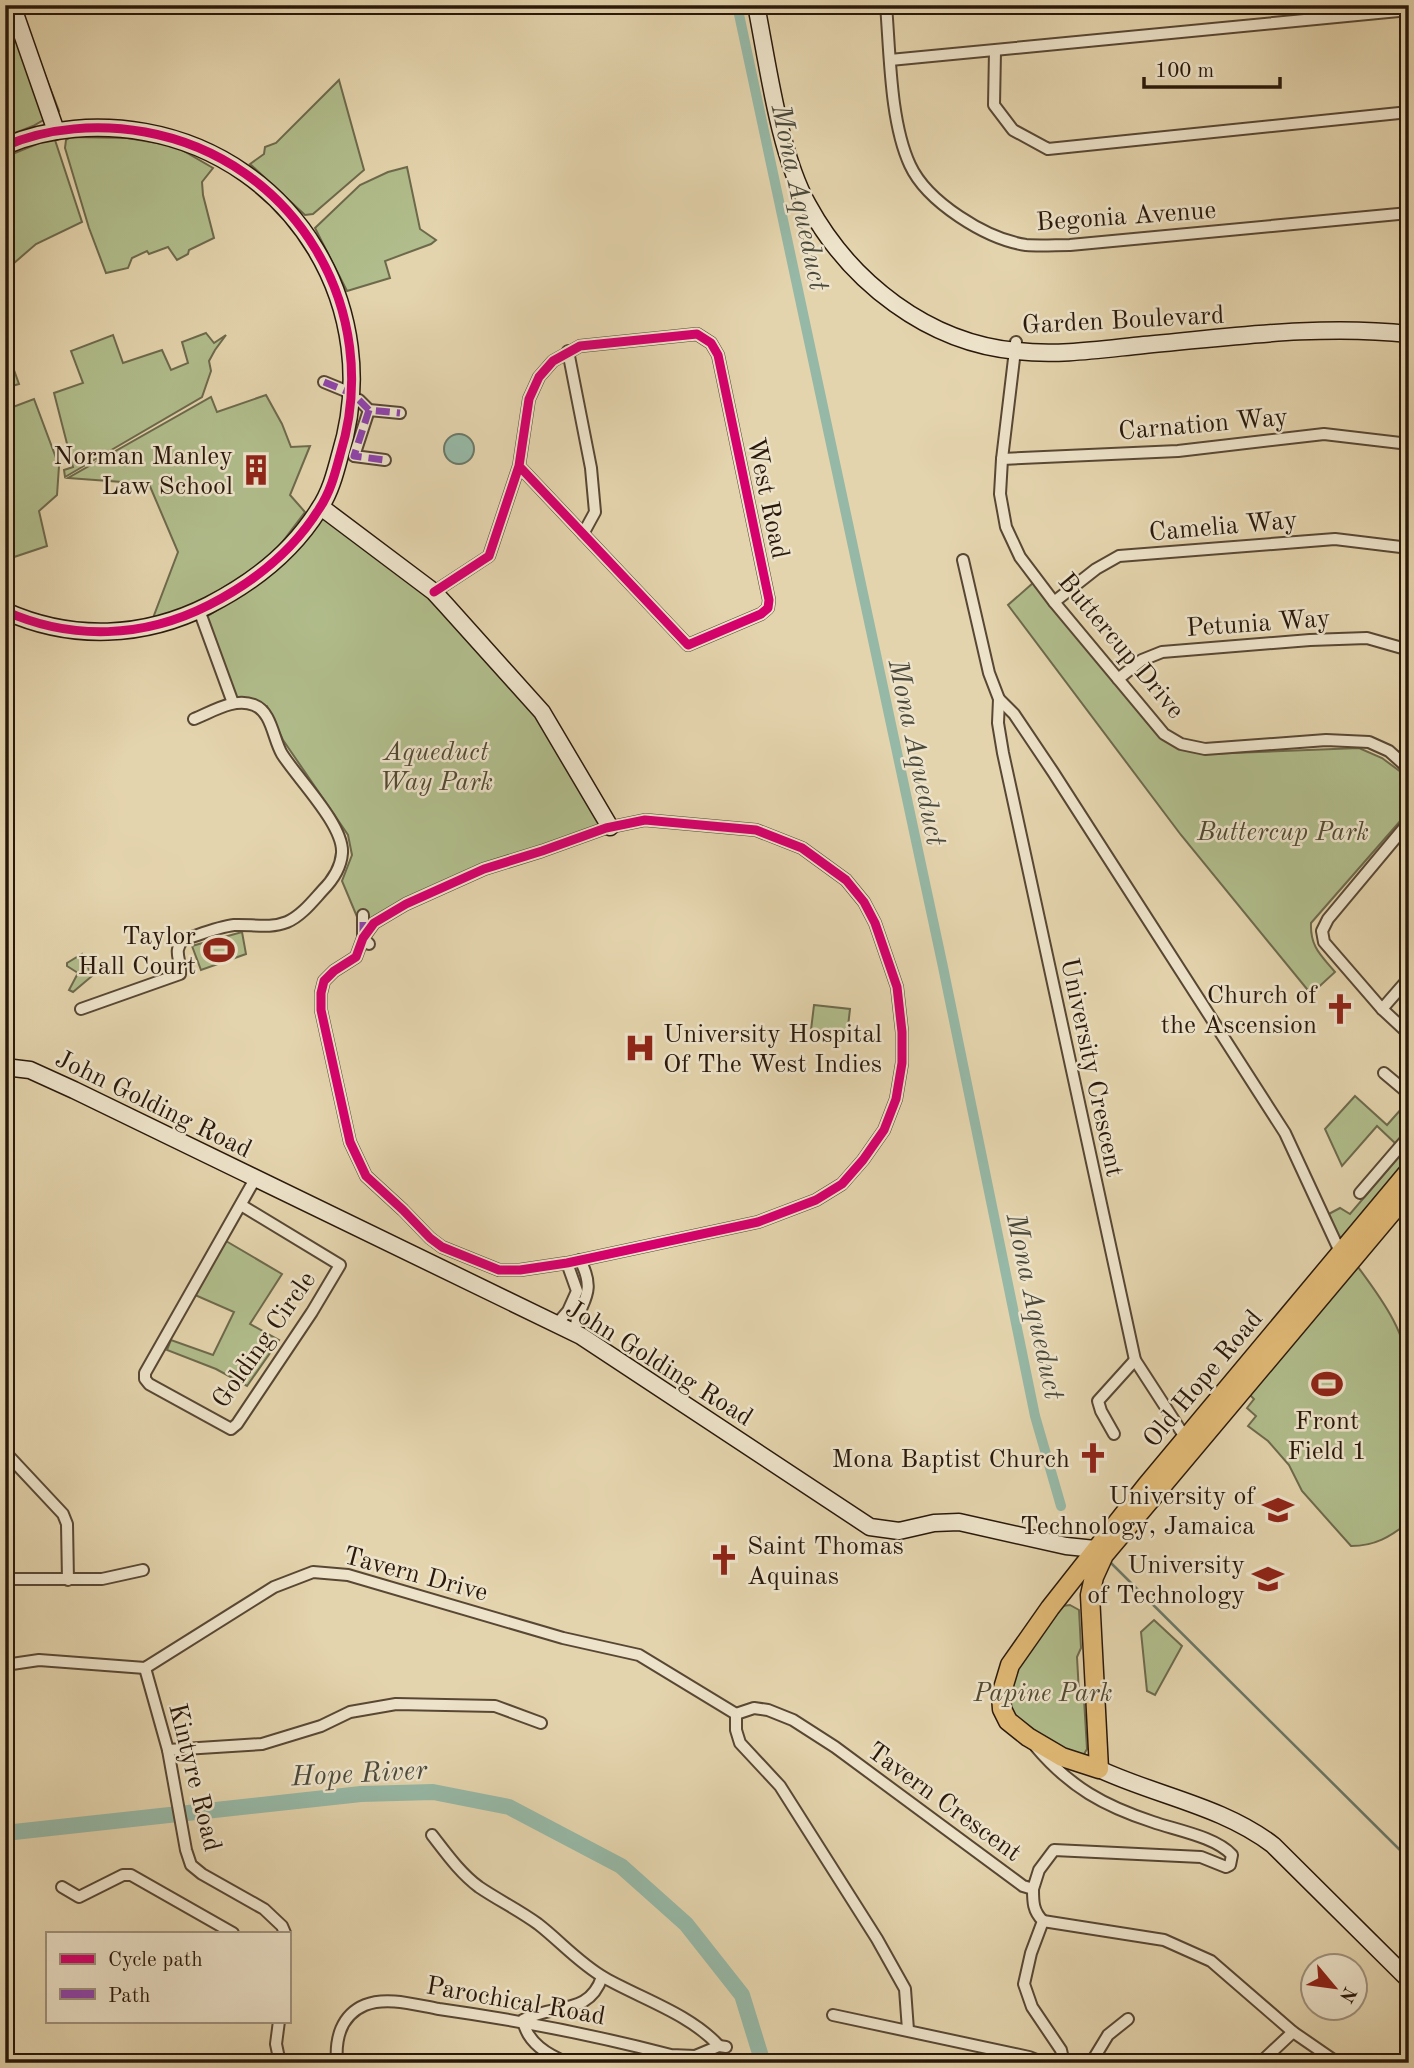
<svg xmlns="http://www.w3.org/2000/svg" width="1414" height="2068" font-family="'Old Standard TT',serif">
	<rect width="100%" height="100%" fill="#e4d4ad"/>
	<filter id="stains"><feTurbulence type="fractalNoise" baseFrequency=".00286" numOctaves="4"/><feColorMatrix values="0 0 0 0 .2 0 0 0 0 .09 0 0 0 0 .02 0 0 0 .5 -.17"/></filter>
	<radialGradient id="worn" r=".72"><stop offset=".6" stop-color="#630" stop-opacity="0"/><stop offset="1" stop-color="#630" stop-opacity=".3"/></radialGradient>
	<g fill="#b1bd8c" stroke="#6d6a4c" stroke-width="2">
		<polygon points="5,5 18,5 59,111 33,126 5,137"/>
		<polygon points="339,80 364,170 313,214 305,215 250,164 264,154 265,147 276,143"/>
		<polygon points="54,137 82,222 36,244 6,270 5,157"/>
		<polygon points="71,137 127,138 175,146 213,168 202,182 203,195 214,238 189,250 188,254 177,260 168,247 149,254 147,251 132,258 128,268 106,273 89,228 65,148 66,140"/>
		<polygon points="407,167 420,229 436,240 431,244 385,261 390,278 347,291 315,228 360,185 388,172"/>
		<polygon points="206,333 214,343 226,335 215,350 209,361 211,371 202,397 65,477 64,470 73,467 54,393 83,383 71,351 113,335 123,363 162,350 171,370 188,363 182,342"/>
		<polygon points="5,345 19,384 5,388"/>
		<polygon points="266,395 282,424 291,447 310,446 290,495 305,512 271,557 196,605 153,618 178,552 149,484 68,478 211,397 217,412"/>
		<polygon points="34,399 59,466 57,495 39,511 47,546 5,560 5,410"/>
		<polygon points="322,513 438,602 540,714 605,825 500,861 363,931 342,881 352,855 348,835 283,740 267,706 235,699 205,618 266,577"/>
		<path d="M 1033,583 L 1155,732 C 1171,744 1185,751 1205,754 L 1359,748 L 1382,758 L 1409,778 L 1409,811 L 1311,923 C 1310,947 1321,955 1335,972 L 1311,994 L 1181,835 L 1008,605 Z"/>
		<polygon points="242,932 246,954 201,970 192,946"/>
		<polygon points="82,954 92,976 73,992 69,990 78,973 67,966 67,963"/>
		<polygon points="814,1005 850,1009 847,1035 811,1030"/>
		<polygon points="1355,1096 1387,1125 1403,1107 1409,1112 1409,1130 1396,1144 1377,1126 1342,1166 1325,1129"/>
		<polygon points="1409,1145 1409,1158 1349,1231 1343,1237 1337,1237 1325,1216 1340,1208 1350,1214"/>
		<polygon points="226,1241 282,1274 250,1324 279,1340 247,1386 216,1369 167,1350 171,1340 213,1355 234,1312 195,1295"/>
		<path d="M 1358,1267 C 1378,1294 1414,1341 1405,1375 L 1409,1379 L 1409,1522 C 1390,1537 1375,1546 1351,1546 L 1302,1491 L 1289,1465 L 1268,1441 L 1248,1426 L 1256,1416 L 1247,1408 L 1254,1399 L 1248,1393 Z"/>
		<polygon points="1070,1605 1079,1610 1081,1648 1077,1657 1079,1693 1084,1699 1087,1749 1083,1756 1074,1758 1019,1722 1010,1709 1006,1687 1021,1656 1062,1606"/>
		<polygon points="1154,1620 1182,1646 1155,1695 1147,1691 1141,1632"/>
		<polygon points="983,2052 1012,2063 976,2063"/>
	</g>
	<circle fill="#96b8a6" stroke="#6a7868" stroke-width="2" cx="459" cy="449" r="15"/>
	<g fill="none" stroke-linecap="round" stroke-linejoin="round">
		<polyline stroke="#6a7868" stroke-width="2.5" points="1110,1562 1409,1859"/>
		<polyline stroke="#96b8a6" stroke-width="10" points="737,5 943,967 1035,1416 1061,1506"/>
		<polyline stroke="#96b8a6" stroke-width="16" points="5,1833 361,1794 433,1792 509,1807 621,1866 686,1924 742,1995 763,2063"/>
		<defs>
			<g id="street">
				<path d="M 886,5 C 890,53 890,122 910,165 C 927,202 986,239 1026,245 C 1040,246 1056,245 1070,245 L 1409,213"/>
				<polyline points="995,51 994,105 1013,130 1048,149 1409,112"/>
				<polyline points="890,60 1409,10"/>
				<polyline points="1016,342 1002,459 1000,494 1006,527 1020,557 1054,602 1164,734 1181,744 1205,749 1326,740 1369,742 1389,751 1409,769"/>
				<polyline points="568,351 591,468 595,512 583,534"/>
				<polyline points="324,382 346,391"/>
				<polyline points="359,400 369,410 400,413"/>
				<polyline points="369,410 354,456 385,460"/>
				<polyline points="1002,459 1178,451 1324,434 1409,444"/>
				<polyline points="963,560 989,673 999,699 1014,714 1053,772 1285,1133 1342,1256"/>
				<polyline points="434,592 489,556 519,466 529,399 539,377 553,361 580,346 697,334 711,343 718,355 769,600 768,608 761,614 688,645 519,466"/>
				<polyline points="1054,602 1096,569 1119,556 1335,539 1409,548"/>
				<polyline points="199,610 233,703"/>
				<polyline points="1118,679 1142,660 1162,652 1310,640 1367,638 1409,650"/>
				<polyline points="999,699 998,723 1003,753 1135,1360 1181,1431"/>
				<polygon points="645,820 756,830 802,848 846,880 864,902 875,923 897,987 902,1032 902,1063 896,1099 884,1130 863,1160 842,1184 816,1200 758,1222 567,1263 520,1270 499,1270 442,1247 430,1238 403,1210 366,1176 350,1142 321,1010 321,993 324,981 334,971 356,957 363,938 374,923 406,904 484,869 542,851 606,828"/>
				<polyline points="1409,822 1328,919 1322,931 1324,942 1382,1009 1409,1034"/>
				<polyline points="363,915 363,938 369,944"/>
				<path d="M 81,1009 L 180,974 C 182,960 172,952 183,940 C 199,935 217,927 234,925 C 251,924 270,929 287,922 C 301,916 312,902 322,891 C 332,881 341,867 342,853 C 344,825 297,778 282,754 C 273,739 272,712 254,705 C 234,697 212,712 194,719"/>
				<polyline points="1382,1009 1409,978"/>
				<polyline points="1384,1073 1409,1094"/>
				<polyline points="1360,1193 1409,1136"/>
				<polyline points="241,1205 340,1265 312,1312 237,1424 231,1429 149,1384 145,1379 145,1373 255,1179"/>
				<polyline points="556,1325 568,1311 577,1291 567,1263"/>
				<path d="M 575,1334 C 575,1303 600,1298 580,1260"/>
				<polyline points="1114,1434 1101,1411 1098,1401 1135,1360"/>
				<polyline points="5,1452 63,1514 67,1524 68,1580"/>
				<polyline points="5,1579 102,1579 143,1570"/>
				<polyline points="5,1665 39,1660 145,1668 274,1587 313,1572 348,1575 563,1638 639,1655 736,1714"/>
				<polyline points="145,1668 168,1750 186,1850 191,1865 202,1874 264,1909 282,1926 285,1933"/>
				<path d="M 736,1714 L 754,1708 L 768,1710 L 793,1720 L 835,1747 L 1023,1886 L 1033,1889 L 1039,1870 L 1054,1850 L 1201,1857 L 1226,1867 L 1230,1865 L 1232,1855 C 1216,1837 1176,1830 1153,1822 C 1104,1806 1070,1787 1036,1747"/>
				<polyline points="736,1714 736,1730 740,1743 780,1786 877,1939 905,1989 908,2030"/>
				<polyline points="168,1750 262,1744 321,1726 350,1712 396,1704 495,1706 541,1723"/>
				<path d="M 432,1835 C 446,1853 460,1873 479,1887 C 498,1900 519,1910 538,1924 C 560,1941 580,1964 605,1978 C 642,1999 690,2014 719,2046"/>
				<polyline points="62,1887 79,1897 123,1875 131,1875 233,1933"/>
				<path d="M 1033,1889 C 1033,1902 1033,1911 1043,1921 L 1031,1953 L 1024,1984 L 1032,2007 L 1061,2050 L 1064,2063"/>
				<polyline points="1043,1921 1164,1940 1211,1961 1293,2032 1338,2063"/>
				<polyline points="833,2015 1029,2057 1044,2063"/>
				<polyline points="279,2021 276,2044 280,2063"/>
				<path d="M 337,2063 C 335,2039 341,2015 365,2005 C 387,1996 416,2005 439,2009 C 517,2020 594,2035 671,2055 L 695,2056 L 719,2046 L 726,2047"/>
				<path d="M 568,2063 C 548,2055 527,2043 523,2020 C 555,2003 589,2016 602,1977"/>
				<polyline points="1091,2063 1108,2035 1128,2019"/>
				<polyline points="1260,2063 1293,2032"/>
			</g>
			<g id="secondary">
				<polyline points="12,5 56,131"/>
				<path d="M 756,5 C 768,65 779,153 808,205 C 850,282 928,343 1017,351 C 1059,356 1103,349 1144,345 C 1232,337 1320,324 1409,334"/>
				<path d="M 5,146 C 49,127 99,124 145,132 C 295,159 385,310 340,455 C 335,474 330,493 319,509 C 293,551 252,583 209,605 C 144,638 72,641 5,611"/>
				<polyline points="321,507 434,592 445,604 542,712 610,827"/>
				<polyline points="5,1067 30,1070 74,1090 581,1336 870,1527 899,1531 934,1523 959,1522 1066,1546 1105,1550"/>
				<path d="M 1099,1769 C 1157,1796 1222,1806 1273,1845 L 1409,1980"/>
			</g>
			<polyline id="primary" points="1409,1171 1146,1486 1050,1608 1010,1665 1001,1695 1002,1709 1008,1721 1028,1737 1062,1757 1099,1769 1090,1595 1094,1577 1104,1555 1409,1192"/>
		</defs>
		<use href="#street" stroke="#584734" stroke-width="14"/>
		<use href="#secondary" stroke="#29180b" stroke-width="19"/>
		<use href="#primary" stroke="#29180b" stroke-width="21"/>
		<use href="#street" stroke="#ede3ca" stroke-width="10"/>
		<use href="#secondary" stroke="#ede3ca" stroke-width="16"/>
		<use href="#primary" stroke="#e2ba76" stroke-width="18"/>
		<g stroke="#8e44ad" stroke-width="7" stroke-dasharray="14 7" stroke-linecap="butt">
			<polyline points="324,382 346,391"/>
			<polyline points="359,400 369,410 400,413"/>
			<polyline points="369,410 354,456 385,460"/>
			<polyline points="363,936 363,915"/>
		</g>
		<defs>
			<g id="cycleway">
				<path d="M 5,146 C 49,127 99,124 145,132 C 295,159 385,310 340,455 C 335,474 330,493 319,509 C 293,551 252,583 209,605 C 144,638 72,641 5,611"/>
				<polyline points="434,592 489,556 519,466 529,399 539,377 553,361 580,346 697,334 711,343 718,355 769,600 768,608 761,614 688,645 519,466"/>
				<polygon points="645,820 756,830 802,848 846,880 864,902 875,923 897,987 902,1032 902,1063 896,1099 884,1130 863,1160 842,1184 816,1200 758,1222 567,1263 520,1270 499,1270 442,1247 430,1238 403,1210 366,1176 350,1142 321,1010 321,993 324,981 334,971 356,957 363,938 374,923 406,904 484,869 542,851 606,828"/>
			</g>
		</defs>
		<use href="#cycleway" stroke="#ede3ca" stroke-width="13"/>
		<use href="#cycleway" stroke="#d6006c" stroke-width="9"/>
	</g>
	<defs>
		<symbol id="building-bare" viewBox="-9 -9 18 18"><path d="M-4-6H4V6H1V3H-1V6H-4ZM-2.5-4.3h1.7v1.8h-1.7ZM.8-4.3h1.7v1.8H.8ZM-2.5-1h1.7V.8h-1.7ZM.8-1h1.7V.8H.8Z" fill="#8f2418" stroke="#ede3ca" stroke-width="2.5" paint-order="stroke"/></symbol>
		<symbol id="stadium-bare" viewBox="-9 -9 18 18"><path d="M0-5a6.5 5 0 1 0 0 10a6.5 5 0 1 0 0-10ZM-3.5-1.8h7v3.6h-7Z" fill="#8f2418" stroke="#ede3ca" stroke-width="2.5" paint-order="stroke"/></symbol>
		<symbol id="church-bare" viewBox="-9 -9 18 18"><path d="M-1.2-6h2.4v3.5h3.3v2.4h-3.3V6h-2.4V-.1h-3.3v-2.4h3.3Z" fill="#8f2418" stroke="#ede3ca" stroke-width="2.5" paint-order="stroke"/></symbol>
		<symbol id="hospital-bare" viewBox="-9 -9 18 18"><path d="M-5-5h3v3.5h4V-5h3V5h-3V1.5h-4V5h-3Z" fill="#8f2418" stroke="#ede3ca" stroke-width="2.5" paint-order="stroke"/></symbol>
		<symbol id="university-bare" viewBox="-9 -9 18 18"><path d="M0-5L7-2L0 1L-7-2ZM-4 1L0 2.5L4 1V4Q0 6-4 4Z" fill="#8f2418" stroke="#ede3ca" stroke-width="2.5" paint-order="stroke"/></symbol>
	</defs>
	<g fill-rule="evenodd">
		<use href="#building-bare" x="234" y="448" width="44" height="44"/>
		<use href="#stadium-bare" x="197" y="928" width="44" height="44"/>
		<use href="#church-bare" x="1318" y="987" width="44" height="44"/>
		<use href="#hospital-bare" x="618" y="1026" width="44" height="44"/>
		<use href="#stadium-bare" x="1305" y="1362" width="44" height="44"/>
		<use href="#church-bare" x="1071" y="1436" width="44" height="44"/>
		<use href="#university-bare" x="1256" y="1488" width="44" height="44"/>
		<use href="#church-bare" x="702" y="1538" width="44" height="44"/>
		<use href="#university-bare" x="1246" y="1557" width="44" height="44"/>
	</g>
	<g text-anchor="middle" stroke-width="5" stroke-linejoin="round" paint-order="stroke">
		<g font-size="26" fill="#29180b" stroke="#ede3ca">
			<text transform="translate(1126 215) rotate(-4)" y="9">Begonia Avenue</text>
			<text transform="translate(1123 319) rotate(-3)" y="9">Garden Boulevard</text>
			<text transform="translate(1203 423) rotate(-5)" y="9">Carnation Way</text>
			<text transform="translate(769 498) rotate(78)" y="9">West Road</text>
			<text transform="translate(1223 525) rotate(-5)" y="9">Camelia Way</text>
			<text transform="translate(1258 622) rotate(-4)" y="9">Petunia Way</text>
			<text transform="translate(1122 645) rotate(50)" y="9">Buttercup Drive</text>
			<text transform="translate(1093 1067) rotate(78)" y="9">University Crescent</text>
			<text transform="translate(154 1103) rotate(26)" y="9">John Golding Road</text>
			<text transform="translate(263 1339) rotate(-55)" y="9">Golding Circle</text>
			<text transform="translate(660 1362) rotate(32)" y="9">John Golding Road</text>
			<text transform="translate(1202 1378) rotate(-50)" y="9">Old Hope Road</text>
			<text transform="translate(416 1573) rotate(15)" y="9">Tavern Drive</text>
			<text transform="translate(196 1777) rotate(76)" y="9">Kintyre Road</text>
			<text transform="translate(945 1801) rotate(36)" y="9">Tavern Crescent</text>
			<text transform="translate(516 2000) rotate(10)" y="9">Parochical Road</text>
		</g>
		<g font-size="26" fill="#29180b" stroke="#ede3ca" text-anchor="end">
			<text x="233" y="464">Norman Manley<tspan x="233" dy="30">Law School</tspan></text>
			<text x="196" y="944">Taylor<tspan x="196" dy="30">Hall Court</tspan></text>
			<text x="1317" y="1003">Church of<tspan x="1317" dy="30">the Ascension</tspan></text>
			<text x="663" y="1042" text-anchor="start">University Hospital<tspan x="663" dy="30">Of The West Indies</tspan></text>
			<text x="1327" y="1429" text-anchor="middle">Front<tspan x="1327" dy="30">Field 1</tspan></text>
			<text x="1070" y="1467">Mona Baptist Church</text>
			<text x="1255" y="1504">University of<tspan x="1255" dy="30">Technology, Jamaica</tspan></text>
			<text x="747" y="1554" text-anchor="start">Saint Thomas<tspan x="747" dy="30">Aquinas</tspan></text>
			<text x="1245" y="1573">University<tspan x="1245" dy="30">of Technology</tspan></text>
		</g>
		<g font-size="26" font-style="italic" fill="#524a32" stroke="#ede3ca">
			<text x="436" y="760">Aqueduct<tspan x="436" dy="30">Way Park</tspan></text>
			<text x="1283" y="840">Buttercup Park</text>
			<text x="1043" y="1701">Papine Park</text>
		</g>
		<g font-size="28" font-style="italic" fill="#4a483a" stroke="#ede3ca">
			<text transform="translate(801 197) rotate(78)" y="10">Mona Aqueduct</text>
			<text transform="translate(918 752) rotate(78)" y="10">Mona Aqueduct</text>
			<text transform="translate(1036 1306) rotate(78)" y="10">Mona Aqueduct</text>
			<text transform="translate(359 1772) rotate(-3)" y="10">Hope River</text>
		</g>
	</g>
	<rect width="1414" height="2068" fill="none" stroke="#e4d4ad" stroke-width="28"/>
	<rect x="7" y="7" width="1400" height="2054" fill="none" stroke="#29180b" stroke-width="3.5"/>
	<rect x="14" y="14" width="1386" height="2040" fill="none" stroke="#29180b" stroke-width="2"/>
	<rect x="46" y="1932" width="245" height="91" fill="#ede3ca" stroke="#9f927e" stroke-width="2"/>
	<rect x="60" y="1954" width="35" height="10" fill="#d6006c" stroke="#9f927e" stroke-width="2"/>
	<text x="108" y="1966" font-size="21" fill="#29180b">Cycle path</text>
	<rect x="60" y="1989" width="35" height="10" fill="#8e44ad" stroke="#9f927e" stroke-width="2"/>
	<text x="108" y="2002" font-size="21" fill="#29180b">Path</text>
	<g transform="translate(1334 1987) rotate(119)"><circle r="33" fill="#ede3ca" stroke="#9f927e" stroke-width="2"/>
	<path d="M0-5L12 26L0 18L-12 26Z" fill="#8f2418"/>
	<text y="-10" font-size="19" font-weight="bold" text-anchor="middle" fill="#29180b">N</text>
	</g>
	<path d="M1144 77v10h136v-10" fill="none" stroke="#29180b" stroke-width="3.5"/>
	<text x="1155" y="77" font-size="21" fill="#29180b" stroke="#ede3ca" stroke-width="5" paint-order="stroke">100 m</text>
	<rect width="100%" height="100%" filter="url(#stains)"/>
	<rect width="100%" height="100%" fill="url(#worn)"/>
</svg>
